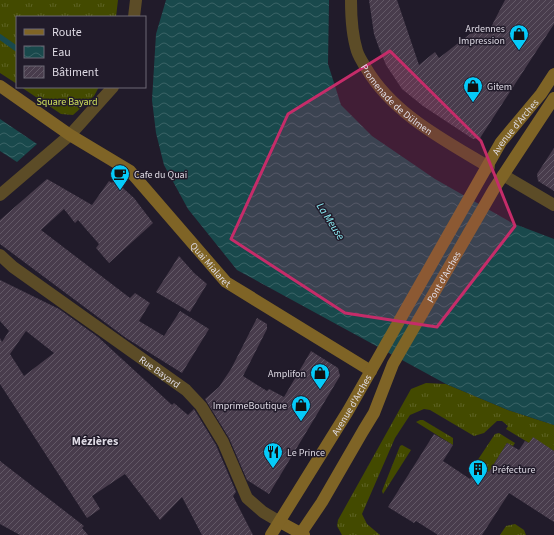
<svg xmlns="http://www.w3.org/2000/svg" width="554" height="535" font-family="'Source Sans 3',sans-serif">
	<defs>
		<pattern id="grass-tufts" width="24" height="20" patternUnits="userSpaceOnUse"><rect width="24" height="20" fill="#434a00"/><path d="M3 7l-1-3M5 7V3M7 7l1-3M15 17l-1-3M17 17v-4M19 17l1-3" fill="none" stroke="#5e6425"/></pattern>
		<pattern id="water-waves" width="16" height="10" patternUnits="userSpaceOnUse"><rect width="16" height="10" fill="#19494c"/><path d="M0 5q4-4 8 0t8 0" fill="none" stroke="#3a6366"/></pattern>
		<pattern id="building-hatch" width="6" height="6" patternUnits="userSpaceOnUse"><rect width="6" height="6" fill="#483c4c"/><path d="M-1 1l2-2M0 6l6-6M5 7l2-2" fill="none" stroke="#625866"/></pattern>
	</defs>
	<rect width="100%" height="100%" fill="#211b2a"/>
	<g fill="url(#grass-tufts)">
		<polygon points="0,0 118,0 116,17 17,17 17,84 0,73"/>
		<polygon points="21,87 99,87 94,96 73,115 61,114"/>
		<polygon points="426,383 446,384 508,410 554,425 554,451 533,438 529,443 506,429 508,426 502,421 497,421 484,433 474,436 430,410 424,409 410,415 395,438 362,514 367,524 380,535 342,535 337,526 338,520 411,389"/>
		<polygon points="420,420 423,420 453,438 453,445 416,422"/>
		<polygon points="499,433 515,443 513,446 507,443 489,472 475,464 495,434"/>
		<polygon points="402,445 411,450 383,494 382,491 400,446"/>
		<polygon points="515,524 524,530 526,535 500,535 506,526"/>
	</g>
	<g fill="url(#water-waves)">
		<polygon points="166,0 329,0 328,64 341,105 372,136 435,179 512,223 554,239 554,425 508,410 446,384 237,270 188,209 164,165 156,133 152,100 156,34"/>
		<polygon points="0,119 37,144 17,162 0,151"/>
	</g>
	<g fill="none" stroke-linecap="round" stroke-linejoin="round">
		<polyline stroke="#19494c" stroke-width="5.5" points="0,37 17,49"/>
	</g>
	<g fill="url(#building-hatch)" fill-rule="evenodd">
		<polygon points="369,0 397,0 419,65 435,52 439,58 479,27 488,33 505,0 554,0 554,24 480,138 473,139 423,106 402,89 386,65 379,48 374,34"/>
		<polygon points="554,148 554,191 538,181 537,174"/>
		<polygon points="47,179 92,205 109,181 112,183 114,180 134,198 153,223 109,263 96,248 99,244 78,220 75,223 64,209 41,230 130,298 135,293 150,303 139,321 164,336 180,311 209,329 182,373 126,338 0,244 0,220"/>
		<polygon points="179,256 194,273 207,284 190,312 156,292"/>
		<path d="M 0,280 L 59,309 L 98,337 L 172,405 L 174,403 L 188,415 L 194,409 L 216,445 L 236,492 L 233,496 L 253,535 L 202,535 L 182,497 L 160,520 L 125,474 L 92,496 L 100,509 L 87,518 L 0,384 L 0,338 L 2,342 L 9,331 L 0,321 ZM 26,331 L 54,353 L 24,376 L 10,354 Z"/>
		<polygon points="257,318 267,324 267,329 243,376 267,391 269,389 284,397 311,351 338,368 340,376 269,494 247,480 229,438 205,399 219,387 231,369"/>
		<polygon points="434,434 453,445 443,461 470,479 479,466 489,472 507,443 519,450 525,441 529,443 533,437 554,451 554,522 509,493 482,535 438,535 416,521 414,523 388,507"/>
		<polygon points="0,461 84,526 82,528 88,535 20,535 0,524"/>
	</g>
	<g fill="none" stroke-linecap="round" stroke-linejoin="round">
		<g stroke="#5c4c27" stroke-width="12">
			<path id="s1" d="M 351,0 C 351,18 352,35 357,51 C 359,57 363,63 366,68 C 393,114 444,140 489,167"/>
			<polyline points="134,17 136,0"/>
			<polyline points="503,175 554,205"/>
			<polyline points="0,195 70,135 113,87"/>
			<path id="s2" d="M 0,255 L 13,267 L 186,390 L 201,406 L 223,442 L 247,498 L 263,512 L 280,522"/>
		</g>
		<g stroke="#7f6426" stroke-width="12">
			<path id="s3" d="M 0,86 L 70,135 L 130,171 L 226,282 L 371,371"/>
			<polyline points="280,522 304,535"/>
			<path id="s4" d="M 301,533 L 322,502 L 363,431 L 374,413 L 393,364 L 494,189 L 554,98"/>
			<path id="s5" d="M 271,535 L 348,411 L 501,142 L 541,94 L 554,74"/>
		</g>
	</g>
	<path fill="#c52c69" fill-opacity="0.2" stroke="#c52c69" stroke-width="3" stroke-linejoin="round" d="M 390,51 L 481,141 L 515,226 L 437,327 L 345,313 L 231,239 L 288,114 Z"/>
	<defs>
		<symbol id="shop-pin" viewBox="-11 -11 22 30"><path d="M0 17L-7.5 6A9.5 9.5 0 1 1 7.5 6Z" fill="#05cbf9" stroke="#211b2a"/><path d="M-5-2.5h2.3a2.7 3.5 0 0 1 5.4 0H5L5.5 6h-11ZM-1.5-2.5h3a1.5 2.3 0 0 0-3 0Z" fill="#111"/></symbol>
		<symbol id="cafe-pin" viewBox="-11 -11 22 30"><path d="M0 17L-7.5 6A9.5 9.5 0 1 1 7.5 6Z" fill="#05cbf9" stroke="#211b2a"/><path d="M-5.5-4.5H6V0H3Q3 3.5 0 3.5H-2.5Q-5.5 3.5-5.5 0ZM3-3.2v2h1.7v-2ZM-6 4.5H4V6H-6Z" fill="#111"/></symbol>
		<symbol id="restaurant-pin" viewBox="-11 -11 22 30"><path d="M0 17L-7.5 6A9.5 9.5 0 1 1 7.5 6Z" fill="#05cbf9" stroke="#211b2a"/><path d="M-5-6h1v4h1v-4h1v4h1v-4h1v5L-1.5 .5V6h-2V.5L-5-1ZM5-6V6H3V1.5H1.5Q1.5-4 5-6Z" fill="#111"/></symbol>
		<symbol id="building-pin" viewBox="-11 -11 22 30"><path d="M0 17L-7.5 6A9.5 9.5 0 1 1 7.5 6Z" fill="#05cbf9" stroke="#211b2a"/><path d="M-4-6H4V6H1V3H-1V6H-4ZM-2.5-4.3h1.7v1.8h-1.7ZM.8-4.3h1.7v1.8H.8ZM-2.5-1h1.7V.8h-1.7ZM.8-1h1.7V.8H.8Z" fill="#111"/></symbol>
	</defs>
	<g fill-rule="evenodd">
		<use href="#shop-pin" x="508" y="23" width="22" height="30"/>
		<use href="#shop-pin" x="462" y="75" width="22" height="30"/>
		<use href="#cafe-pin" x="109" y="163" width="22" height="30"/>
		<use href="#shop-pin" x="309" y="362" width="22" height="30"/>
		<use href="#shop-pin" x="290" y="394" width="22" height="30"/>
		<use href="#restaurant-pin" x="262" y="441" width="22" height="30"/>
		<use href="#building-pin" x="467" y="458" width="22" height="30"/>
	</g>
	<g text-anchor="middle" stroke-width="3" stroke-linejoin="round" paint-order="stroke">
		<g font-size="10" fill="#dfdbe5" stroke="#211b2a" text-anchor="start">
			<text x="505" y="32" text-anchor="end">Ardennes<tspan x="505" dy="12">Impression</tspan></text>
			<text x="487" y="90">Gitem</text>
			<text x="134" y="178">Cafe du Quai</text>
			<text x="306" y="377" text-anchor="end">Amplifon</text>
			<text x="287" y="409" text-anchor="end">ImprimeBoutique</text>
			<text x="287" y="456">Le Prince</text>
			<text x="492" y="473">Préfecture</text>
		</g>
		<g font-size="10" fill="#dfdbe5" stroke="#211b2a">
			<text dy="4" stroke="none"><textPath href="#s1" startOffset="115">Promenade de Dülmen</textPath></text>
			<text dy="4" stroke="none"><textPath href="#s5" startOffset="476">Avenue d'Arches</textPath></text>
			<text dy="4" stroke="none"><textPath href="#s3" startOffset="279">Quai Mialaret</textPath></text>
			<text dy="4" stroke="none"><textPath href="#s4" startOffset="294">Pont d'Arches</textPath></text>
			<text dy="4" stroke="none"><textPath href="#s2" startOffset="198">Rue Bayard</textPath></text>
			<text dy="4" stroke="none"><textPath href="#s5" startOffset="153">Avenue d'Arches</textPath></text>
		</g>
		<g font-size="10" fill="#d2e35d" stroke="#211b2a">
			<text x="67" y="105">Square Bayard</text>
		</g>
		<g font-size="11" font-style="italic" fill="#8ef2f8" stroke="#211b2a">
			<text transform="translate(331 221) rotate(57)" y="4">La Meuse</text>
		</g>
		<g font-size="12" font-weight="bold" fill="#dfdbe5" stroke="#211b2a">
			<text x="95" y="445">Mézières</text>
		</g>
	</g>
	<rect x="16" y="16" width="130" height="72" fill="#211b2a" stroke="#6d6875"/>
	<rect x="24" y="29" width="20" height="6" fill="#7f6426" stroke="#6d6875"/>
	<text x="52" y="36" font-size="12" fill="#dfdbe5">Route</text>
	<rect x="24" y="46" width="20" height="12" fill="url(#water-waves)" stroke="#6d6875"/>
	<text x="52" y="56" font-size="12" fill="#dfdbe5">Eau</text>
	<rect x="24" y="66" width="20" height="12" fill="url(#building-hatch)" stroke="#6d6875"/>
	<text x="52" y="76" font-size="12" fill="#dfdbe5">Bâtiment</text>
</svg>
